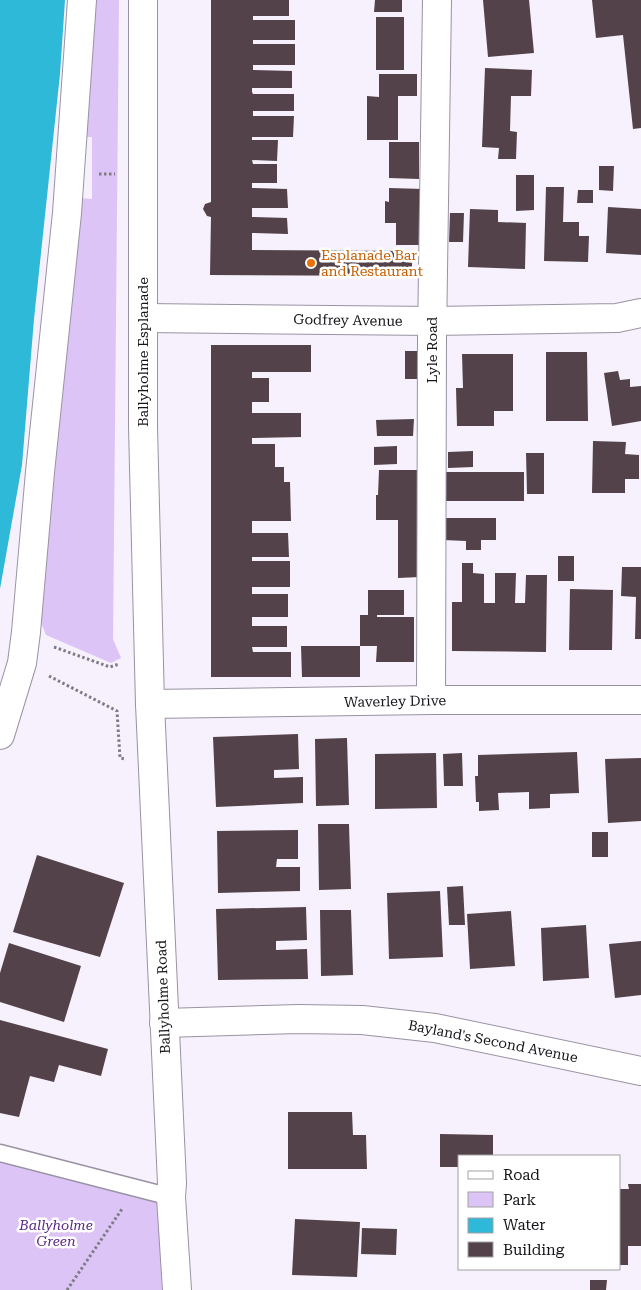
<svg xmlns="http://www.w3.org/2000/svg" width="641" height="1290" font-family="'Roboto Serif',serif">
	<rect width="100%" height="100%" fill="#f6f1fc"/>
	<g fill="#dcc5f6">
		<polygon points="89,0 119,0 113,639 121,658 111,663 46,635 37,612 79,198 92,199 92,137 80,137"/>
		<polygon points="0,1160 158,1202 162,1290 0,1290"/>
	</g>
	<polygon fill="#2eb9d9" points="0,0 65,0 60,74 34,319 22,465 0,589"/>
	<g fill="#53424a">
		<polygon points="211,0 289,0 289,16 253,16 253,20 295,20 295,40 253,40 253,44 295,44 295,65 253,65 253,70 292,71 292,88 252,88 252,92 253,94 294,94 294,111 253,111 253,116 294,116 293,137 252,137 252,140 278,140 277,161 252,160 253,164 277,164 277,183 252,183 252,188 287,189 288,208 252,208 252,217 287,218 288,234 252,233 252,250 412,251 412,276 210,275 211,217 207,216 203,209 205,204 211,202"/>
		<polygon points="375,0 402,0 402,12 374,12"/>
		<polygon points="483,0 529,0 534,53 488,57"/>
		<polygon points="592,0 641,0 641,128 633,129 623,35 596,38"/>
		<rect x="376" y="17" width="28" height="53"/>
		<polygon points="485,68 532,70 531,96 511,96 510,131 517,132 516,159 498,159 499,148 482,147"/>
		<polygon points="379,74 417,74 417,96 398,96 398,140 367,140 367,96 379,97"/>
		<polygon points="389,142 419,142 419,179 389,178"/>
		<polygon points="599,166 614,166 613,191 599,190"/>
		<polygon points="516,175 534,175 534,210 516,211"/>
		<polygon points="546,187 564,187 563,222 579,222 579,236 589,236 588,262 544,261"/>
		<polygon points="389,188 424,189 424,245 396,245 396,223 385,223 385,201 389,202"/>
		<polygon points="578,190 593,190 593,203 577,203"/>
		<polygon points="608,207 641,209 641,255 606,253"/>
		<polygon points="470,209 498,210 498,222 526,223 525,269 468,267"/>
		<polygon points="450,213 464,213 463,242 449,242"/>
		<polygon points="211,345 311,345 311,372 252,372 252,378 269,378 269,402 252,402 252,413 301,413 301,437 252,438 252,444 275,444 275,467 284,467 284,482 290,482 291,521 252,521 252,533 288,533 289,557 252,557 252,561 290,561 290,587 252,587 252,594 288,594 288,617 252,617 252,626 287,626 287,647 252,647 253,652 291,652 291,677 211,677"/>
		<rect x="405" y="351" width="17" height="28"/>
		<polygon points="546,352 587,352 588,421 546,421"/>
		<polygon points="462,354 513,354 513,411 494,411 494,426 457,426 456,388 463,388"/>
		<polygon points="618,371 620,380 630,379 630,387 641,386 641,421 612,426 604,373"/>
		<polygon points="414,419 413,436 377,436 376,420"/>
		<polygon points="593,441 626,442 625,454 639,455 639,479 625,479 625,493 592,493"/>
		<polygon points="397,446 397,464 374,465 374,447"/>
		<polygon points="473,451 473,467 448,468 448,452"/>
		<polygon points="526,453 544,453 544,494 527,494"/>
		<polygon points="379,470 420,470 420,577 398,578 398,520 376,520 376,495 378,495"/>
		<rect x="443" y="472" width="81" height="29"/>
		<polygon points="444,518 496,518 496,540 481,540 481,550 466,550 466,541 443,540"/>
		<rect x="558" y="556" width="16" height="25"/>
		<polygon points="462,563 473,563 473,573 484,574 484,603 495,603 495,573 516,573 515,603 525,603 526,575 547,575 546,652 452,651 452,602 462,602"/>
		<polygon points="622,567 641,567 641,639 635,639 636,597 621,596"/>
		<polygon points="570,589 613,590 612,650 569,650"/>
		<polygon points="368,590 404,590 404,615 377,615 377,617 414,617 414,662 376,662 377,646 360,646 360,615 368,615"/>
		<polygon points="301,646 360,646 360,677 302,677"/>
		<polygon points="298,734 299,769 274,770 274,778 303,777 303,803 216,807 213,737"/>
		<polygon points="347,738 349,805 316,806 315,739"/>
		<polygon points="577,752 579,793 550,794 550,808 529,809 529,792 498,793 499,810 479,811 479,802 476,802 475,776 478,776 478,755"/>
		<polygon points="436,753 437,808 375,809 375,754"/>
		<polygon points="462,753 463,786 444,786 443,754"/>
		<polygon points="641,758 641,821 608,823 605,759"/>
		<polygon points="318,824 349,824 351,889 319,890"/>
		<polygon points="298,830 298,859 277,859 276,867 300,867 300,891 218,893 217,831"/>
		<rect x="592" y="832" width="16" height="25"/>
		<polygon points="37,855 124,883 100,957 13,932"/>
		<polygon points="463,886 465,925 449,925 447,887"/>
		<polygon points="440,891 443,957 389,959 387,893"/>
		<polygon points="306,907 307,940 276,941 276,950 307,949 308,979 218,980 216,909"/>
		<polygon points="320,910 351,910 353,975 321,976"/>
		<polygon points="511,911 515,966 470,969 467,914"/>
		<polygon points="586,925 589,978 543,981 541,928"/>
		<polygon points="641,941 641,995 615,998 609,944"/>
		<polygon points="9,943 81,966 64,1022 0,1002 0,973"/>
		<polygon points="0,1020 108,1049 101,1076 59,1065 54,1082 30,1076 19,1117 0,1113"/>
		<polygon points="288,1112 352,1112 353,1135 366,1135 367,1169 288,1169"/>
		<polygon points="440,1134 493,1135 493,1156 460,1156 460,1167 440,1167"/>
		<polygon points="628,1184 641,1184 641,1246 628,1246 628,1265 620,1265 620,1189 629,1189"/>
		<polygon points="295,1219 360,1222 357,1277 292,1275"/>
		<polygon points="362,1228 397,1229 396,1255 361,1254"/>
		<polygon points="590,1280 607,1280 606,1290 590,1290"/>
	</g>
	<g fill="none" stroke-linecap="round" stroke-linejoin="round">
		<defs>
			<polyline id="lane" points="0,1153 171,1197"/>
			<g id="street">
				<polyline points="144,318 433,321 617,318 641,313"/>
				<polyline points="431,700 432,338 437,0"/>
				<polyline points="150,704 431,700 641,700"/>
				<polyline points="0,735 22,663 26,632 40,472 67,213 82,0"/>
				<polyline points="164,1023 299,1019 362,1020 435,1028 641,1071"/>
			</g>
			<polyline id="secondary" points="143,0 143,427 150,704 172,1183 171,1197 177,1290"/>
		</defs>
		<use href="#lane" stroke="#9a92a3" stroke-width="19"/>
		<use href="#street" stroke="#9a92a3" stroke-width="30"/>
		<use href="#secondary" stroke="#9a92a3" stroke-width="30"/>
		<g stroke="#7e7b83" stroke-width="3" stroke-dasharray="2.5 2.5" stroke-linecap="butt">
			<polyline points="99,174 115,174"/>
			<polyline points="54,647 110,667 119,664"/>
			<polyline points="49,676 117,711 120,758 125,759"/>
			<polyline points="67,1290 122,1209"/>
		</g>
		<use href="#lane" stroke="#fff" stroke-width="16"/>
		<use href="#street" stroke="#fff" stroke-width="28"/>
		<use href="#secondary" stroke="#fff" stroke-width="28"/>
	</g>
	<circle fill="#e8710a" stroke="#fff" stroke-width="2" cx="311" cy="263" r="5"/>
	<g text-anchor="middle" stroke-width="5" stroke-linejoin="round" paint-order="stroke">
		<g font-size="14" fill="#c56008" stroke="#fff" text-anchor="start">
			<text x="321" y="260">Esplanade Bar<tspan x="321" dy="16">and Restaurant</tspan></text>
		</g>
		<g font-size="14" fill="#161319" stroke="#fff">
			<text transform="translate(348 320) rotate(1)" y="5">Godfrey Avenue</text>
			<text transform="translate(432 350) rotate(-90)" y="5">Lyle Road</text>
			<text transform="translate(143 352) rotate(-90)" y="5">Ballyholme Esplanade</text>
			<text transform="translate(395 701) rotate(-1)" y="5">Waverley Drive</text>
			<text transform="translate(163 997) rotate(-92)" y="5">Ballyholme Road</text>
			<text transform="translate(493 1041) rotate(11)" y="5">Bayland's Second Avenue</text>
		</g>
		<g font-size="14" font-style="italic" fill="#5b2785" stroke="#fff">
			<text x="56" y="1230">Ballyholme<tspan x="56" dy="16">Green</tspan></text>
		</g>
	</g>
	<rect x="458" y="1155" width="162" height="115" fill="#ffffff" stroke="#a2a1a3"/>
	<rect x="468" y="1171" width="25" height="8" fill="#ffffff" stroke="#a2a1a3"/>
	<text x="503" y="1180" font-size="15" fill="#161319">Road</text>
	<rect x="468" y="1192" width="25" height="15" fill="#dcc5f6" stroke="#a2a1a3"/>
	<text x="503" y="1205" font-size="15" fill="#161319">Park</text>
	<rect x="468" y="1218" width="25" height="15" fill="#2eb9d9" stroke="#a2a1a3"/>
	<text x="503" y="1230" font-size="15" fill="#161319">Water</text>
	<rect x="468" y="1242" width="25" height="15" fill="#53424a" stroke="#a2a1a3"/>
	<text x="503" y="1255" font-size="15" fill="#161319">Building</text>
</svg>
